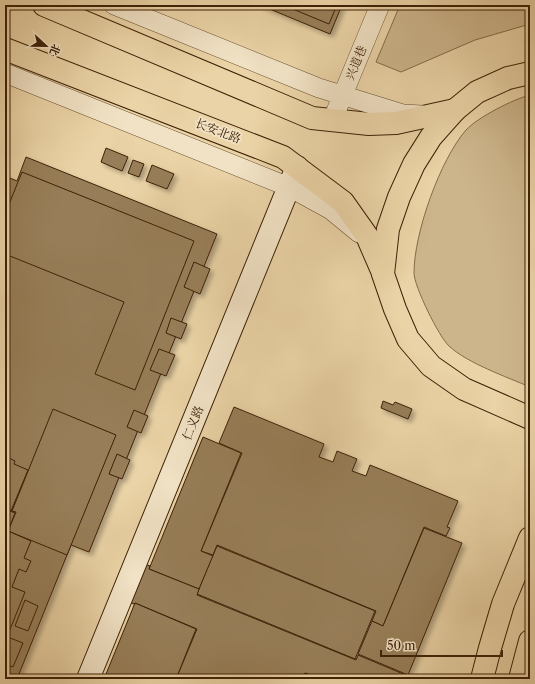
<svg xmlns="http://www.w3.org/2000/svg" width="535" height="684" font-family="'Libre Caslon Text','Noto Serif SC',serif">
	<defs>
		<filter id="shadow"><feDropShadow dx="3.5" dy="3.5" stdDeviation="2" flood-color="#0004"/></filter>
	</defs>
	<rect width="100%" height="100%" fill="#ead3a6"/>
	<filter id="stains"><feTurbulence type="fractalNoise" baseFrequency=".005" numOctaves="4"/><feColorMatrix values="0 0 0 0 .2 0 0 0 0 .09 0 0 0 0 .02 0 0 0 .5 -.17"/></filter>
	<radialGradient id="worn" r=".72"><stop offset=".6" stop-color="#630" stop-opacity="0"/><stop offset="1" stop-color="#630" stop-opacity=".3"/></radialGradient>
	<g fill="#cdb58b" stroke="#856b48">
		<polygon points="400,5 530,5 530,24 475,40 401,72 376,62"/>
		<path d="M 530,95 L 530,387 C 507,377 467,363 449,346 C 439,337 414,286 414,273 C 414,233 440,160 466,130 C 478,117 514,99 530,95 Z"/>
	</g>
	<g fill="#977e59" stroke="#3d2106" filter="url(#shadow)">
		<polygon points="260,5 342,5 330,34"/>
		<polygon points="283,5 337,5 329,24"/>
		<polygon points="106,148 128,157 122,171 101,162"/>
		<polygon points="26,157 217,234 89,552 71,545 17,679 5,679 5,176 17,181"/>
		<polygon points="133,160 144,164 139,177 128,173"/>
		<polygon points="152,165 174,174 167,189 146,181"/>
		<polygon points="22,172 194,241 135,390 95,374 124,302 5,254 5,214"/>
		<polygon points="194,262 210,269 200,294 184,287"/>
		<polygon points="171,318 187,324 181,339 166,333"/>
		<polygon points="159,349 175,355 166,376 150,370"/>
		<polygon points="383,401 393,405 395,402 412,409 408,419 381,408"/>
		<polygon points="234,407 324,444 319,457 333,462 337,451 357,459 352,471 366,476 370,465 458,501 447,527 450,528 446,536 424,527 383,626 372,621 376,611 217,545 213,555 201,551 242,453 219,443"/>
		<polygon points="53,409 116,435 67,555 8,531 16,512 12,511"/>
		<polygon points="134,410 148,416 141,433 127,427"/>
		<polygon points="203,437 241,453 201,551 213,556 199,589 149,569"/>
		<polygon points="117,454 130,460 122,479 109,474"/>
		<polygon points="5,456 15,461 14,464 28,470 11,511 5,508"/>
		<polygon points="5,509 15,513 8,531 31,541 24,558 31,561 26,572 19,569 12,587 25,592 5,642"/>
		<polygon points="424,528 462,543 408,675 358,654 372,621 383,626"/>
		<polygon points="217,546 375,611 355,659 197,594"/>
		<polygon points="145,564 150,566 149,569 199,589 197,595 356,660 358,655 408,676 406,679 321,679 305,673 303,679 176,679 197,629 135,603 134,604 129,602"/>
		<polygon points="25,600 38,606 28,631 15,626"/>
		<polygon points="135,603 196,629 176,679 104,679"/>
		<polygon points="10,638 23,643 13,667 5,664 5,651"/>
		<polygon points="305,673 320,679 303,679"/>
	</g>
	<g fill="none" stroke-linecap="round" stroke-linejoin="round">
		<defs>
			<g id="street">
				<polyline points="114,5 319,88 403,114 422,115"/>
				<polyline points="5,73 289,187 331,210 359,233"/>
				<polyline points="332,121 380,5"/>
			</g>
			<polyline id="secondary" points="88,679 297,167"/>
			<g id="primary">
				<polyline points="44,5 312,118 369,124 396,123 455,110"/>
				<polyline points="5,49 283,157 343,202 367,236 383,273"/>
				<polyline points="530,73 508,78 477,92 455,110 431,137 414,164 399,197 388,229 383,274 395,309 408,339 431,366 464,389 530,418"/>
				<polyline points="482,679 490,648 503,604 530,538"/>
				<polyline points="520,679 530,641"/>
			</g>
		</defs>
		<use href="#street" stroke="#684e2e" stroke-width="20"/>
		<use href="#secondary" stroke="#3d2106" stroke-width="24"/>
		<use href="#primary" stroke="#3d2106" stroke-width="24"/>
		<use href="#street" stroke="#f1e2c5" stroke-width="19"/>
		<use href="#secondary" stroke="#f1e2c5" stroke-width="22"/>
		<use href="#primary" stroke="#ead3a6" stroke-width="22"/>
	</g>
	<g text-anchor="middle" stroke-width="3.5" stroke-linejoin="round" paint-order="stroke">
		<g font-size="12" fill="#3d2106" stroke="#f1e2c5">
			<text transform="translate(356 63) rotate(-68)" y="4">兴道巷</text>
			<text transform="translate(218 131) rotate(21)" y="4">长安北路</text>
			<text transform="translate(193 423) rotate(-68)" y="4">仁义路</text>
		</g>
	</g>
	<rect width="535" height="684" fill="none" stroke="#ead3a6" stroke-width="20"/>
	<rect x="6" y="6" width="523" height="672" fill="none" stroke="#3d2106" stroke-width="2"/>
	<rect x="10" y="10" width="515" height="664" fill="none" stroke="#3d2106"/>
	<g transform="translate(46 46) rotate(112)" stroke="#f1e2c5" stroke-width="3" paint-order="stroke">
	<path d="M0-3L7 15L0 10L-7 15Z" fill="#3d2106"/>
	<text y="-6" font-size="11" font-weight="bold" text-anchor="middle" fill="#3d2106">北</text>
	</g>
	<path d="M381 650v6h121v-6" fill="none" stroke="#3d2106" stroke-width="2"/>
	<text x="387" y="650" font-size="12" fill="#3d2106" stroke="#f1e2c5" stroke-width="3" paint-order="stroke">50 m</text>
	<rect width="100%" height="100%" filter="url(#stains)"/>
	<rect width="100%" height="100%" fill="url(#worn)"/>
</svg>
